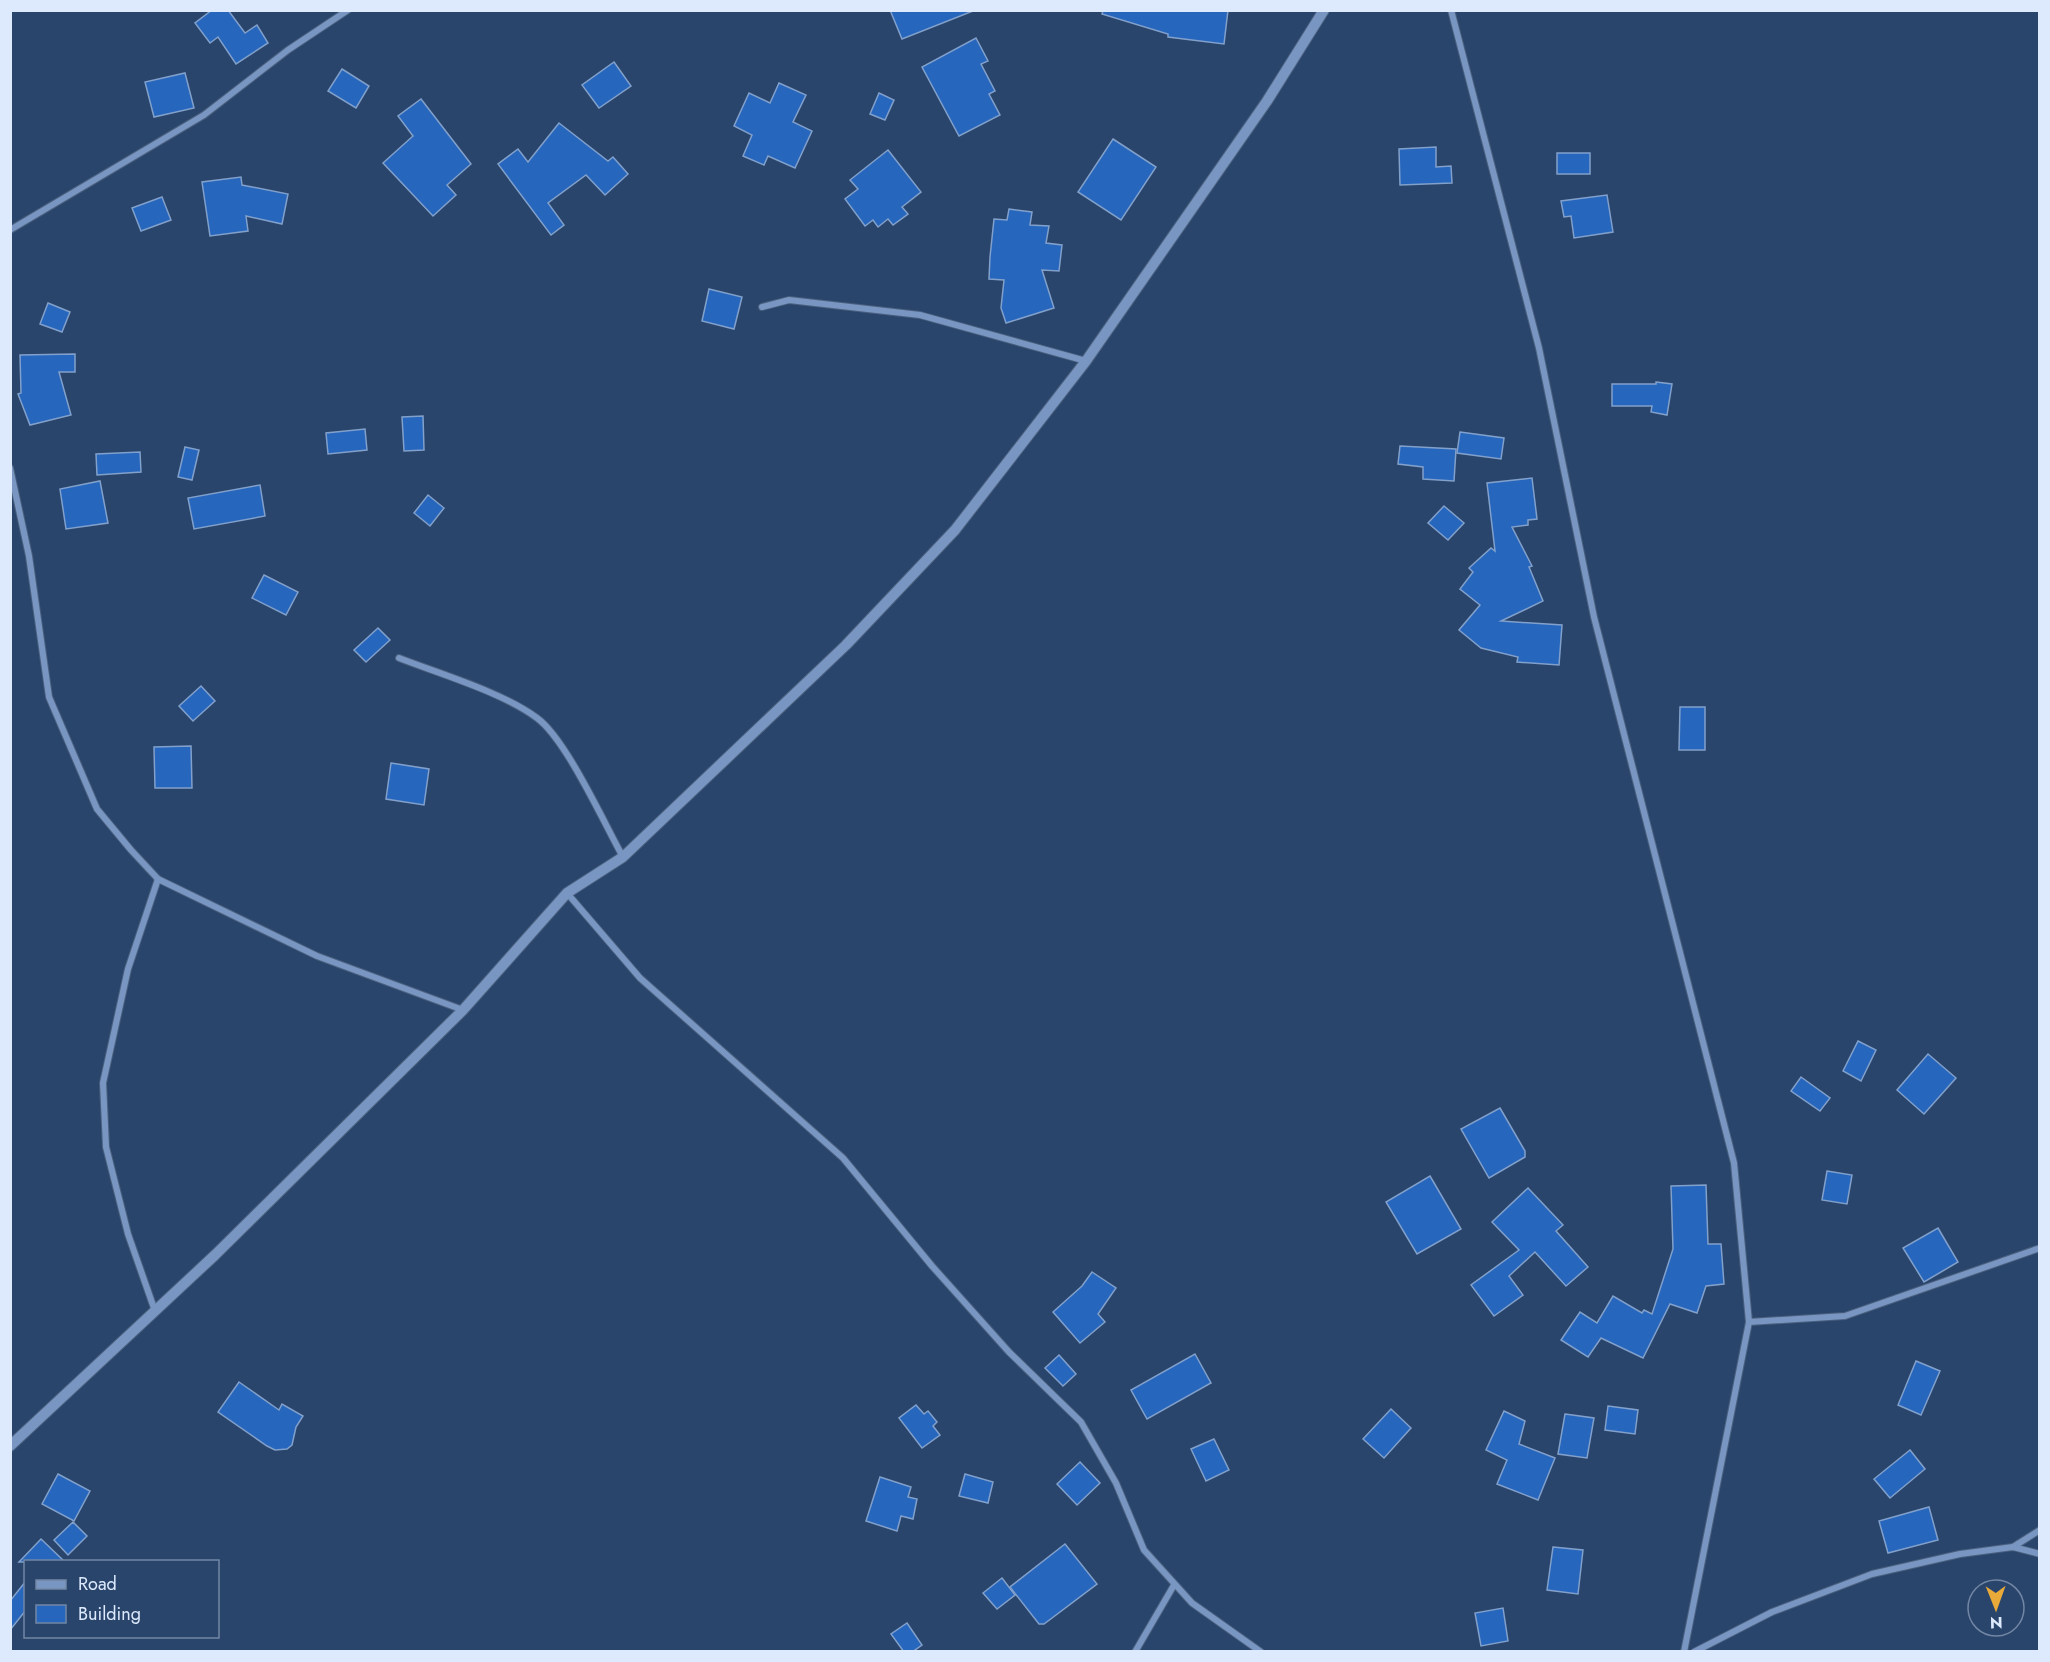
<svg xmlns="http://www.w3.org/2000/svg" width="2050" height="1662" font-family="Jost,sans-serif">
	<rect width="100%" height="100%" fill="#2a456b"/>
	<g fill="#2666bd" stroke="#81a0cb" stroke-width="1.5">
		<polygon points="212,10 228,10 245,33 257,25 268,43 236,64 218,37 210,43 195,23"/>
		<polygon points="890,10 973,10 973,11 902,39"/>
		<polygon points="1103,10 1228,10 1224,44 1168,37 1168,34 1102,14"/>
		<polygon points="976,38 988,61 981,64 995,91 989,94 1000,115 959,136 922,67"/>
		<polygon points="614,62 631,86 599,108 582,85"/>
		<polygon points="342,69 369,86 356,108 328,91"/>
		<polygon points="185,73 194,108 154,117 145,82"/>
		<polygon points="779,83 806,95 793,122 812,131 795,168 768,156 764,165 743,156 752,135 734,126 749,93 770,103"/>
		<polygon points="879,93 894,100 885,120 870,114"/>
		<polygon points="421,99 471,164 447,185 456,195 433,216 383,163 413,136 398,116"/>
		<polygon points="559,123 608,161 613,157 628,174 605,195 586,175 548,203 564,225 551,235 498,164 518,149 528,162"/>
		<polygon points="1113,139 1156,167 1121,220 1078,192"/>
		<polygon points="1436,147 1436,167 1451,166 1452,183 1400,185 1399,149"/>
		<polygon points="888,150 921,192 902,207 908,214 893,225 888,219 878,227 873,220 865,226 845,199 858,189 850,180"/>
		<rect x="1557" y="153" width="33" height="21"/>
		<polygon points="241,177 242,185 288,194 282,224 246,216 248,231 210,236 202,182"/>
		<polygon points="1607,195 1613,232 1574,238 1571,216 1564,217 1561,201"/>
		<polygon points="162,197 171,220 141,231 132,208"/>
		<polygon points="1009,209 1032,212 1030,225 1049,226 1046,243 1062,245 1059,271 1042,270 1054,308 1006,323 1001,308 1004,280 989,279 990,257 994,219 1007,220"/>
		<polygon points="709,289 742,297 734,329 702,321"/>
		<polygon points="48,303 70,312 62,332 40,324"/>
		<polygon points="75,354 75,372 59,372 71,415 30,425 18,394 21,393 20,355"/>
		<polygon points="1656,382 1672,384 1667,415 1651,412 1652,406 1612,406 1612,384 1656,384"/>
		<polygon points="423,416 424,450 404,451 402,417"/>
		<polygon points="365,429 367,450 328,454 326,433"/>
		<polygon points="1460,432 1504,438 1501,459 1457,453"/>
		<polygon points="1400,446 1456,449 1454,481 1423,479 1423,467 1398,464"/>
		<polygon points="185,447 199,450 192,480 178,477"/>
		<polygon points="140,452 141,472 97,475 96,454"/>
		<polygon points="1532,478 1537,519 1528,520 1528,525 1512,527 1532,566 1529,567 1543,601 1501,621 1562,625 1559,665 1517,662 1518,657 1481,648 1459,630 1480,605 1460,589 1473,572 1469,568 1491,548 1495,551 1487,483"/>
		<polygon points="100,481 108,523 66,529 60,489"/>
		<polygon points="260,485 265,516 194,529 188,498"/>
		<polygon points="428,495 444,508 430,526 414,513"/>
		<polygon points="1444,506 1464,523 1448,540 1428,523"/>
		<polygon points="264,575 298,592 286,615 252,598"/>
		<polygon points="378,628 390,640 366,662 354,650"/>
		<polygon points="201,686 215,701 193,721 179,706"/>
		<polygon points="1680,707 1705,707 1705,750 1679,750"/>
		<polygon points="191,746 192,788 155,788 154,747"/>
		<polygon points="391,763 429,769 424,805 386,799"/>
		<polygon points="1858,1041 1876,1050 1861,1081 1843,1071"/>
		<polygon points="1928,1054 1956,1078 1924,1114 1897,1090"/>
		<polygon points="1801,1077 1830,1098 1820,1111 1791,1091"/>
		<polygon points="1500,1108 1525,1151 1525,1157 1489,1178 1461,1129"/>
		<polygon points="1827,1171 1852,1175 1847,1204 1822,1200"/>
		<polygon points="1430,1176 1461,1229 1417,1254 1386,1202"/>
		<polygon points="1706,1185 1708,1244 1721,1244 1724,1284 1706,1286 1697,1313 1670,1304 1643,1358 1601,1338 1588,1357 1561,1340 1580,1312 1597,1323 1613,1296 1642,1313 1644,1310 1652,1314 1673,1249 1671,1186"/>
		<polygon points="1528,1188 1563,1225 1556,1231 1588,1267 1566,1286 1535,1252 1509,1276 1523,1295 1494,1316 1471,1285 1519,1250 1492,1222"/>
		<polygon points="1938,1228 1958,1262 1924,1282 1903,1248"/>
		<polygon points="1092,1272 1116,1288 1098,1314 1105,1322 1080,1343 1053,1312 1082,1286"/>
		<polygon points="1195,1354 1211,1383 1147,1419 1131,1390"/>
		<polygon points="1059,1355 1076,1374 1063,1386 1045,1368"/>
		<polygon points="1916,1361 1940,1371 1921,1415 1898,1405"/>
		<polygon points="239,1382 279,1410 282,1404 303,1416 296,1427 292,1445 287,1449 275,1450 267,1446 218,1412"/>
		<polygon points="916,1405 924,1414 928,1411 937,1422 933,1426 940,1435 922,1448 899,1418"/>
		<polygon points="1608,1406 1638,1410 1635,1434 1605,1430"/>
		<polygon points="1391,1409 1411,1428 1384,1458 1363,1439"/>
		<polygon points="1504,1411 1525,1421 1519,1444 1555,1458 1538,1500 1497,1484 1507,1460 1486,1450"/>
		<polygon points="1565,1414 1594,1418 1587,1458 1558,1454"/>
		<polygon points="1214,1439 1229,1470 1206,1481 1191,1449"/>
		<polygon points="1910,1450 1925,1469 1890,1498 1874,1479"/>
		<polygon points="1080,1462 1100,1483 1077,1505 1057,1484"/>
		<polygon points="58,1474 90,1491 74,1521 42,1504"/>
		<polygon points="965,1474 993,1482 988,1503 959,1496"/>
		<polygon points="880,1477 911,1487 908,1497 917,1499 913,1519 901,1516 897,1531 866,1521"/>
		<polygon points="1929,1507 1938,1540 1888,1553 1879,1521"/>
		<polygon points="73,1522 87,1536 68,1555 54,1540"/>
		<polygon points="41,1539 65,1562 19,1562"/>
		<polygon points="1065,1544 1097,1584 1044,1624 1039,1624 1010,1587"/>
		<polygon points="1553,1547 1583,1550 1578,1594 1547,1590"/>
		<polygon points="1002,1578 1015,1595 997,1609 983,1593"/>
		<polygon points="26,1581 26,1610 10,1630 10,1601"/>
		<polygon points="1503,1608 1508,1641 1481,1646 1475,1613"/>
		<polygon points="907,1623 922,1645 912,1652 904,1652 891,1634"/>
	</g>
	<g fill="none" stroke-linecap="round" stroke-linejoin="round">
		<defs>
			<g id="minor">
				<polyline points="1451,10 1539,348 1594,617 1734,1163 1749,1322 1684,1652"/>
				<polyline points="10,230 204,115 288,50 348,10"/>
				<polyline points="762,307 789,300 920,315 1086,361"/>
				<polyline points="10,468 29,556 49,697 97,809 131,850 158,879 317,956 463,1010"/>
				<path d="M 399,658 C 440,674 502,692 537,718 C 566,739 604,823 623,857"/>
				<polyline points="567,893 640,978 843,1158 932,1266 1009,1352 1081,1422 1116,1483 1144,1550 1192,1603 1261,1652"/>
				<polyline points="155,1311 128,1234 106,1147 103,1083 128,969 158,879"/>
				<polyline points="1749,1322 1845,1316 2040,1248"/>
				<polyline points="2013,1547 2040,1530"/>
				<polyline points="1135,1652 1174,1585"/>
				<polyline points="1694,1652 1772,1612 1872,1574 1960,1554 2013,1547 2040,1554"/>
			</g>
			<polyline id="tertiary" points="10,1446 215,1255 463,1010 567,893 623,857 846,645 955,530 1086,361 1267,101 1324,10"/>
		</defs>
		<use href="#minor" stroke="#4a607f" stroke-width="8"/>
		<use href="#tertiary" stroke="#4a607f" stroke-width="12"/>
		<use href="#minor" stroke="#7896c1" stroke-width="6"/>
		<use href="#tertiary" stroke="#7896c1" stroke-width="10"/>
	</g>
	<rect width="2050" height="1662" fill="none" stroke="#ddeafd" stroke-width="24"/>
	<rect x="24" y="1560" width="195" height="78" fill="#2a456b" stroke="#7287a5" stroke-width="1.5"/>
	<rect x="36" y="1580" width="30" height="9" fill="#7896c1" stroke="#7287a5" stroke-width="1.5"/>
	<text x="78" y="1590" font-size="18" fill="#ddeafd">Road</text>
	<rect x="36" y="1605" width="30" height="18" fill="#2666bd" stroke="#7287a5" stroke-width="1.5"/>
	<text x="78" y="1620" font-size="18" fill="#ddeafd">Building</text>
	<g transform="translate(1996 1608) rotate(179)"><circle r="28" fill="#2a456b" stroke="#7287a5" stroke-width="1.5"/>
	<path d="M0-4.5L10 22L0 15L-10 22Z" fill="#eaaa39"/>
	<text y="-9" font-size="16" font-weight="bold" text-anchor="middle" fill="#ddeafd">N</text>
	</g>
</svg>
